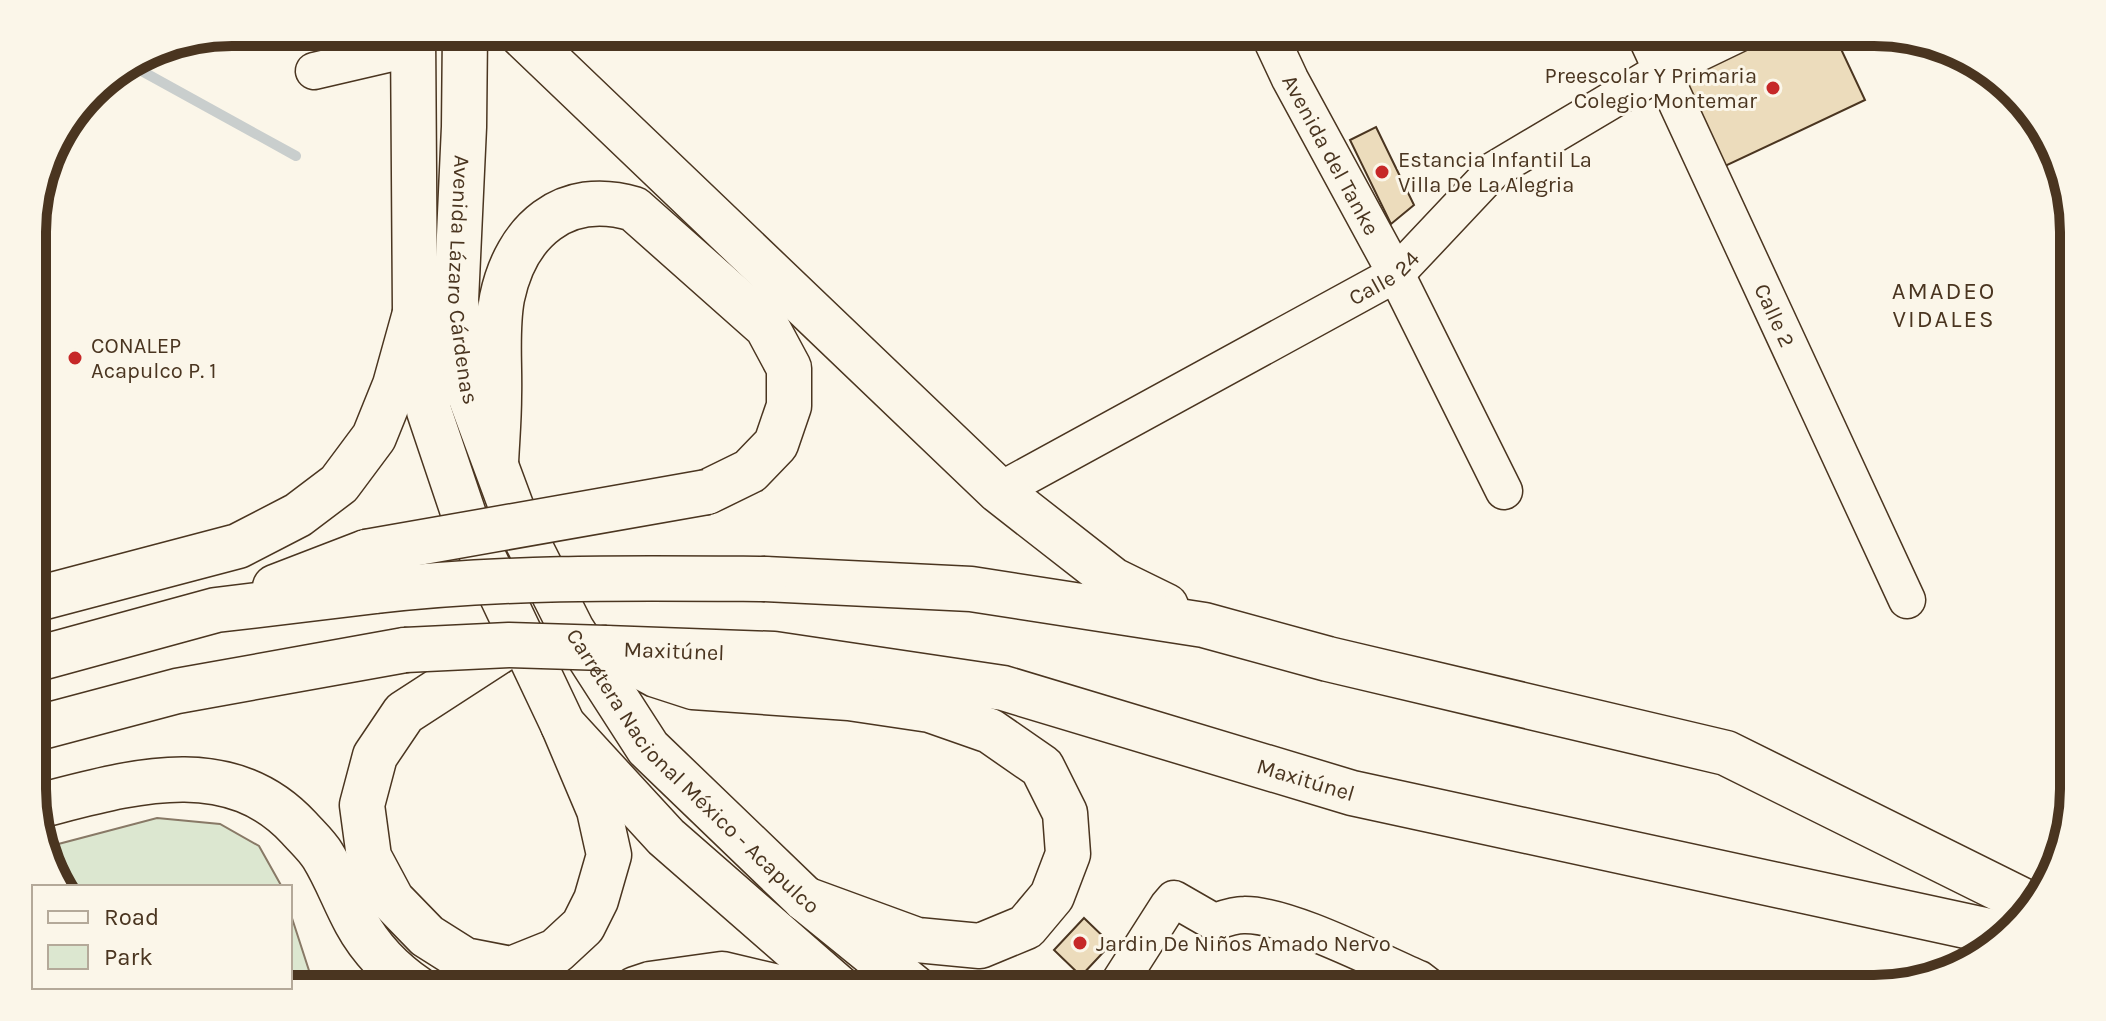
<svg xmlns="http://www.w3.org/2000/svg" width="2106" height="1021" font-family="Karla,sans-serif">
	<rect width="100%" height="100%" fill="#fbf6e9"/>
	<g fill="#dce7d0" stroke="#887966" stroke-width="2">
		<polygon points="157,818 220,824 259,846 282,887 63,887 47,847"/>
		<polygon points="290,912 315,989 223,987 290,987"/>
	</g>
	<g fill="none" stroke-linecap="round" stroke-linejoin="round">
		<polyline stroke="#c9cecd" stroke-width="10" points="129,64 296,156"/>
	</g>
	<g fill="#ecdcbc" stroke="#4a3520" stroke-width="2">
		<polygon points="1771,32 1833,32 1865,100 1723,167 1680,75"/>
		<polygon points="1376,127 1414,205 1391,224 1350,140"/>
		<polygon points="1084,918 1111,944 1081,976 1054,950"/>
	</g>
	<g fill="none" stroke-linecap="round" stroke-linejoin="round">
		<defs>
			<g id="minor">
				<path id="s1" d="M 1268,32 L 1290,79 L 1396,274 L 1504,491"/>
				<path id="s2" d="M 1644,32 L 1907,600"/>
				<polyline points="314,71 413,48"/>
				<path id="s3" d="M 999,491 L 1396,274 L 1494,170 L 1661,71 L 1742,32"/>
				<path d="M 1115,989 L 1168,906 L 1174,899 L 1214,922 C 1223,919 1234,915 1244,915 C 1287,914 1377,961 1419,979 L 1432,989"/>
			</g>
			<g id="major">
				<polyline points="413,32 415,313 429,411 465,518 563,725 666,837 840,989"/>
				<path id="s4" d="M 465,32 L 464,127 L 456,301 L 468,390 L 515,517 L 572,630 L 648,748 L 805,899 L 916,989"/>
			</g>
			<g id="highway">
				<polyline points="519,32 999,491 1113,580 1166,606"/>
				<path d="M 496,463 C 497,441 499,419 499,396 C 500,364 496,330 502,298 C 516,231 564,188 634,209 L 767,327 L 789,368 L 789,406 L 776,444 L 750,471 L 707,492"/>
				<polyline points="765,579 971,589 1204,625 1328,659 1726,753 2030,904"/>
				<polyline points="275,587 366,552"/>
				<polyline points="33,600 238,546 298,515 339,484 374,437 395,385 415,313"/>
				<polyline points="509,645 404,713 375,756 362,805 369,857 392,900 427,936 465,960 511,969 556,951 583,926 596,900 609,855 599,810 563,725"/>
				<path id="s5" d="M 606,648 L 774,654 L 1003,688 L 1352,793 L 2003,934"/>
				<polyline points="621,656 656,675 693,687 849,698 930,710 990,731 1042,767 1065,813 1068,854 1052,896 1026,927 980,946 917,940 805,899"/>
				<polyline points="33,660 216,610 376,591"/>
				<polyline points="34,729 177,691 405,650"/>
				<path d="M 34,807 C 123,785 226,749 299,828 C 307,837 317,846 323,856 C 336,877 344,900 356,922 C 370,948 393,972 418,989"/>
				<polyline points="635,989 650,984 722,974 786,989"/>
			</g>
		</defs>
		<use href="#minor" stroke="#4a3520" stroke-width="39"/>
		<use href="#major" stroke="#4a3520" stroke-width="47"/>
		<use href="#highway" stroke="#4a3520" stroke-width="47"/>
		<use href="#minor" stroke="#fbf6e9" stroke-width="36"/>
		<use href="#major" stroke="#fbf6e9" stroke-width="44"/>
		<use href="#highway" stroke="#fbf6e9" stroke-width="44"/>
		<defs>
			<g id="highway-bridge">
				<polyline points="366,552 707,492"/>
				<path d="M 376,591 C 506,576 635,578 765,579"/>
				<polyline points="405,650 509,645 606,648"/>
			</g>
		</defs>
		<use href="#highway-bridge" stroke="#4a3520" stroke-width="47" stroke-linecap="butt"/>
		<use href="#highway-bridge" stroke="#fbf6e9" stroke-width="44"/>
	</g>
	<g fill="#c62828" stroke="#fbf6e9" stroke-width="3">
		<circle cx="1773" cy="88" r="8"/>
		<circle cx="1382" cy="172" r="8"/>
		<circle cx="75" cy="358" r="8"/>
		<circle cx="1080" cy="943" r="8"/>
	</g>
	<g text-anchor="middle" stroke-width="6" stroke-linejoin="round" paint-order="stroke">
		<g font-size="22" fill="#4a3520" stroke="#fbf6e9" text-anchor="start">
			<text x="1757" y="83" text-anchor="end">Preescolar Y Primaria<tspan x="1757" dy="25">Colegio Montemar</tspan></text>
			<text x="1398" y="167">Estancia Infantil La<tspan x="1398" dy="25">Villa De La Alegria</tspan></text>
			<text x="91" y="353">CONALEP<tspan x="91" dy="25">Acapulco P. 1</tspan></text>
			<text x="1096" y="951">Jardin De Niños Amado Nervo</text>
		</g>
		<g font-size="22" fill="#4a3520" stroke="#fbf6e9">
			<text dy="8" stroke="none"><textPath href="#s1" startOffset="138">Avenida del Tanke</textPath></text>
			<text dy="8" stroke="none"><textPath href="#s3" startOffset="440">Calle 24</textPath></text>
			<text dy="8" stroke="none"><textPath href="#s4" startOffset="248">Avenida Lázaro Cárdenas</textPath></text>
			<text dy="8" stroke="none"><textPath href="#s2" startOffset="312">Calle 2</textPath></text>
			<text dy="8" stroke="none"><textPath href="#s5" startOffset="68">Maxitúnel</textPath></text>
			<text dy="8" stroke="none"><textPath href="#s4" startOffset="808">Carretera Nacional México - Acapulco</textPath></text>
			<text dy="8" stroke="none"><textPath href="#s5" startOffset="716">Maxitúnel</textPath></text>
		</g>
		<g font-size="24" letter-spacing="2" fill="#4a3520" stroke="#fbf6e9">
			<text x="1944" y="299">AMADEO<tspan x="1944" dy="28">VIDALES</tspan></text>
		</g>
	</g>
	<path d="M0 0H2106V1021H0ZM232 46H1874A186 186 0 0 1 2060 232V789A186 186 0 0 1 1874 975H232A186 186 0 0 1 46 789V232A186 186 0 0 1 232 46Z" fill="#fbf6e9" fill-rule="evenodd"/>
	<path fill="none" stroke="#4a3520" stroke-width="10" d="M232 46H1874A186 186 0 0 1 2060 232V789A186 186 0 0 1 1874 975H232A186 186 0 0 1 46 789V232A186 186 0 0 1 232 46Z"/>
	<rect x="32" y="885" width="260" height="104" fill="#fbf6e9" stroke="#b4a999" stroke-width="2"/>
	<rect x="48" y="911" width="40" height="12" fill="#fbf6e9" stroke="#b4a999" stroke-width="2"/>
	<text x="104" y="925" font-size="24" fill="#4a3520">Road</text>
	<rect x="48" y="945" width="40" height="24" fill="#dce7d0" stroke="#b4a999" stroke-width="2"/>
	<text x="104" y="965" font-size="24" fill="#4a3520">Park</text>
</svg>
